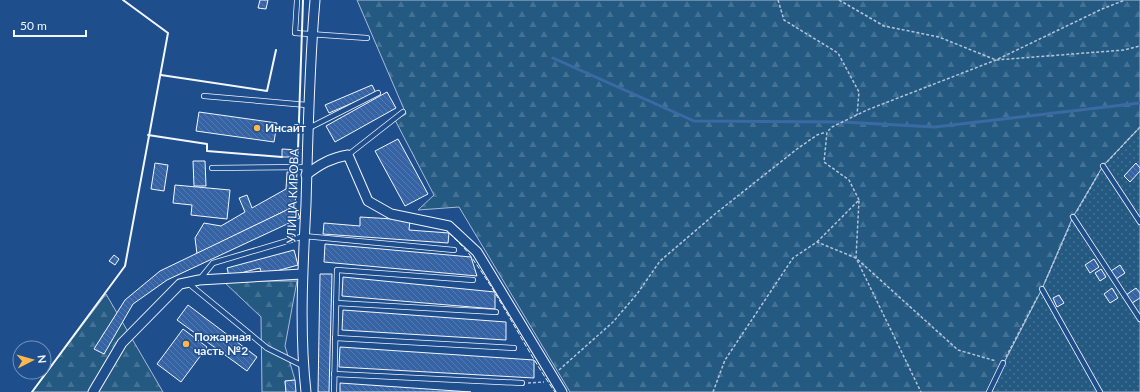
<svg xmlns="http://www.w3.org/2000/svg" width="1140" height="392" font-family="Lato,sans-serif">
	<defs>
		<pattern id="forest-firs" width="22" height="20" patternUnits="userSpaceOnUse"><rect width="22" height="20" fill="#245a82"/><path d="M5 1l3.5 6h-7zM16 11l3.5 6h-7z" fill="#447295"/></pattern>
		<pattern id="garden-dots" width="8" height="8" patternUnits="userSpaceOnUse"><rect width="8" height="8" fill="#245a82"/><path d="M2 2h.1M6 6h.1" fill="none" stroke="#447295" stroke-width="1.8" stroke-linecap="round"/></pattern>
		<pattern id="building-back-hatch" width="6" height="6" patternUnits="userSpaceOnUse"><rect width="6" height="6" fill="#3563a3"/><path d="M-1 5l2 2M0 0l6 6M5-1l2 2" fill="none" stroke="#537ab1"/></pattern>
	</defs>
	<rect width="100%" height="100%" fill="#1f4e8c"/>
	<g fill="url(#forest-firs)" stroke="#a8bbd7">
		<polygon points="357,0 1140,0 1140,127 1103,166 1073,217 1042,289 989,392 570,392 459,207 418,210 434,195 395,120 406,114"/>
		<polygon points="223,281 297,281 285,346 295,380 285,381 286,392 262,392 261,317"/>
		<polygon points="106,294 163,392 32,392"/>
	</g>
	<polygon fill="url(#garden-dots)" stroke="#a8bbd7" points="1140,127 1140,392 989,392 1042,289 1073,217 1103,166"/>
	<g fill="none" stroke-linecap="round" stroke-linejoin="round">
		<polyline stroke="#3b69a3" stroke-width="3" points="553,58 694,121 843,122 935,127 1140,103"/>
	</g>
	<g fill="url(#building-back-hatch)" stroke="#f2f6ff">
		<polygon points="260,0 268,0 266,9 258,8"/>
		<polygon points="372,85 376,93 329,113 325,105"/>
		<polygon points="387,92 396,108 335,142 326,126"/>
		<polygon points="199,112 277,123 274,142 196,131"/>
		<polygon points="398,139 428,194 405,206 375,151"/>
		<polygon points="282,149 298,150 298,157 282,157"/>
		<polygon points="193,161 205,161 206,186 194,186"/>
		<polygon points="155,163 168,165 164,191 151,189"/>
		<polygon points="1136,163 1140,168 1140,171 1130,182 1124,176"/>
		<polygon points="287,172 297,172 295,206 197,254 195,238 204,223 221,226 245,212 239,198 247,195 252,208 286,189"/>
		<polygon points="175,185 230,190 227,219 191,215 192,205 173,203"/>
		<polygon points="295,206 300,218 167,280 133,304 104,354 94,349 125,300 160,271"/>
		<polygon points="360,217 410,220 409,230 449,233 448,243 323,234 324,223 360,226"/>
		<polygon points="325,244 471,257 477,276 324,262"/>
		<polygon points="294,250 298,265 262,275 260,268 229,276 227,268"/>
		<polygon points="114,255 119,259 115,265 109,261"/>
		<polygon points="1094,259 1099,267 1090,273 1085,265"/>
		<polygon points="1120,265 1125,273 1116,279 1111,271"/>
		<polygon points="1101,269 1106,277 1100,281 1095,273"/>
		<polygon points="320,274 332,274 329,392 318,392"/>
		<polygon points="343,277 495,292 495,309 342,296"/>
		<polygon points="1112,288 1118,298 1110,303 1104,294"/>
		<polygon points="1136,288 1140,293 1140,298 1132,303 1126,295"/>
		<polygon points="1059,295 1064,303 1057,307 1053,298"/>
		<polygon points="188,305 257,357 247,371 177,320"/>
		<polygon points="343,310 506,322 506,340 342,330"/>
		<polygon points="183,329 207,347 181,382 157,364"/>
		<polygon points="340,347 534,360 534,378 339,367"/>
		<polygon points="295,380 296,392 286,392 285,381"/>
		<polygon points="340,383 471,392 340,392"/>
	</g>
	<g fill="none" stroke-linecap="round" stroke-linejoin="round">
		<defs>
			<g id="lane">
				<polyline points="297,1 295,33 367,38"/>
				<polyline points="204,96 307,105"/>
				<polyline points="309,128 378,93"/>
				<polyline points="348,155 403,112"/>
				<polyline points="1103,166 1140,222"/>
				<polyline points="212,168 306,167"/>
				<polyline points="1073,217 1140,319"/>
				<polyline points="200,279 213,263 304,236 454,250"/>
				<polyline points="188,283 267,348 303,366"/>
				<polyline points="1042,289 1100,392"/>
				<polyline points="336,303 496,312"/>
				<polyline points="335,338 514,348"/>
				<polyline points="334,374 522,383"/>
				<polyline points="334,392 337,270 473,280"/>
				<polyline points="989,392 1003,363"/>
			</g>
			<g id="street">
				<path d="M 306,175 C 320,164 331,158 348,155 L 368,201 L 391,214 L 449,226 L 477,252 L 562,392"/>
				<polyline points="93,392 122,343 180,284 199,280 302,274"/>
				<path d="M 306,392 C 299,329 303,266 306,204 C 308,135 309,68 315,0"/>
			</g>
		</defs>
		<use href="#lane" stroke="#f2f6ff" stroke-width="6"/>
		<use href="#street" stroke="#f2f6ff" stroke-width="11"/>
		<g stroke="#b3c4dc" stroke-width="1.5" stroke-dasharray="3 2" stroke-linecap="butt">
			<polyline points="778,0 784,20 838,53 859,92 857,115"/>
			<polyline points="839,0 884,26 939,37 996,60 1124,50 1140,46"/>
			<polyline points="1107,162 1140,127"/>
			<polyline points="859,200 849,180 824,162 827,132 832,127 867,110 996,60 1102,9 1125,0"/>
			<polyline points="1077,211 1099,173"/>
			<polyline points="817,242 859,200 856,258 921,392"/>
			<polyline points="1045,282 1070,225"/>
			<polyline points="1006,357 1038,296"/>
			<polyline points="559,370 613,322 637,294 660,261 715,214 797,149 817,135 826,132"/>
			<polyline points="528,383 544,382"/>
			<polyline points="713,392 725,360 793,258 817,242 856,258 958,350 996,361"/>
		</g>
		<use href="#lane" stroke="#1f4e8c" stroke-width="4.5"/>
		<use href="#street" stroke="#1f4e8c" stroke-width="9"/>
		<path stroke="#f2f6ff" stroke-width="1" stroke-dasharray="5 2" stroke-linecap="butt" d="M 449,233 C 457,241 466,249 472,258 C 503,301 525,349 555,392"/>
		<g stroke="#f2f6ff" stroke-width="2">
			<polyline points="161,75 267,91 276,50"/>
			<polyline points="148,135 207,144 207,151 282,157"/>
			<polyline points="298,150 303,0"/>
			<polyline points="297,172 298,157"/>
			<polyline points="32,392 125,266 168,33 123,0"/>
		</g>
	</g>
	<g fill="#ffb74d" stroke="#1f4e8c" stroke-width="1.5">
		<circle cx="257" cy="128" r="4"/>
		<circle cx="186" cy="344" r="4"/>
	</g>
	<g text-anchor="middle" stroke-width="3" stroke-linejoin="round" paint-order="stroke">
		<g font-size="12" font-weight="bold" fill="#f2f6ff" stroke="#1f4e8c" text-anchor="start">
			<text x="265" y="132">Инсайт</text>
			<text x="194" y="341">Пожарная<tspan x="194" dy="14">часть №2</tspan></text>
		</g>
		<g font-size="12" fill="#f2f6ff" stroke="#1f4e8c">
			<text transform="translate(293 196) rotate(-88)" y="4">УЛИЦА КИРОВА</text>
		</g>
	</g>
	<g transform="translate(32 360) rotate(84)"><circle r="19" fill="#1f4e8c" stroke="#7391ba"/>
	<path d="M0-3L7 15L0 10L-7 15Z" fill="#ffb74d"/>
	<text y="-6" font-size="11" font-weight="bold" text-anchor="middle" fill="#f2f6ff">N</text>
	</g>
	<path d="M14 30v6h72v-6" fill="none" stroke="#f2f6ff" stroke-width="2"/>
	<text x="20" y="30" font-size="12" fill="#f2f6ff" stroke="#1f4e8c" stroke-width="3" paint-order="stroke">50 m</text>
</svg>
